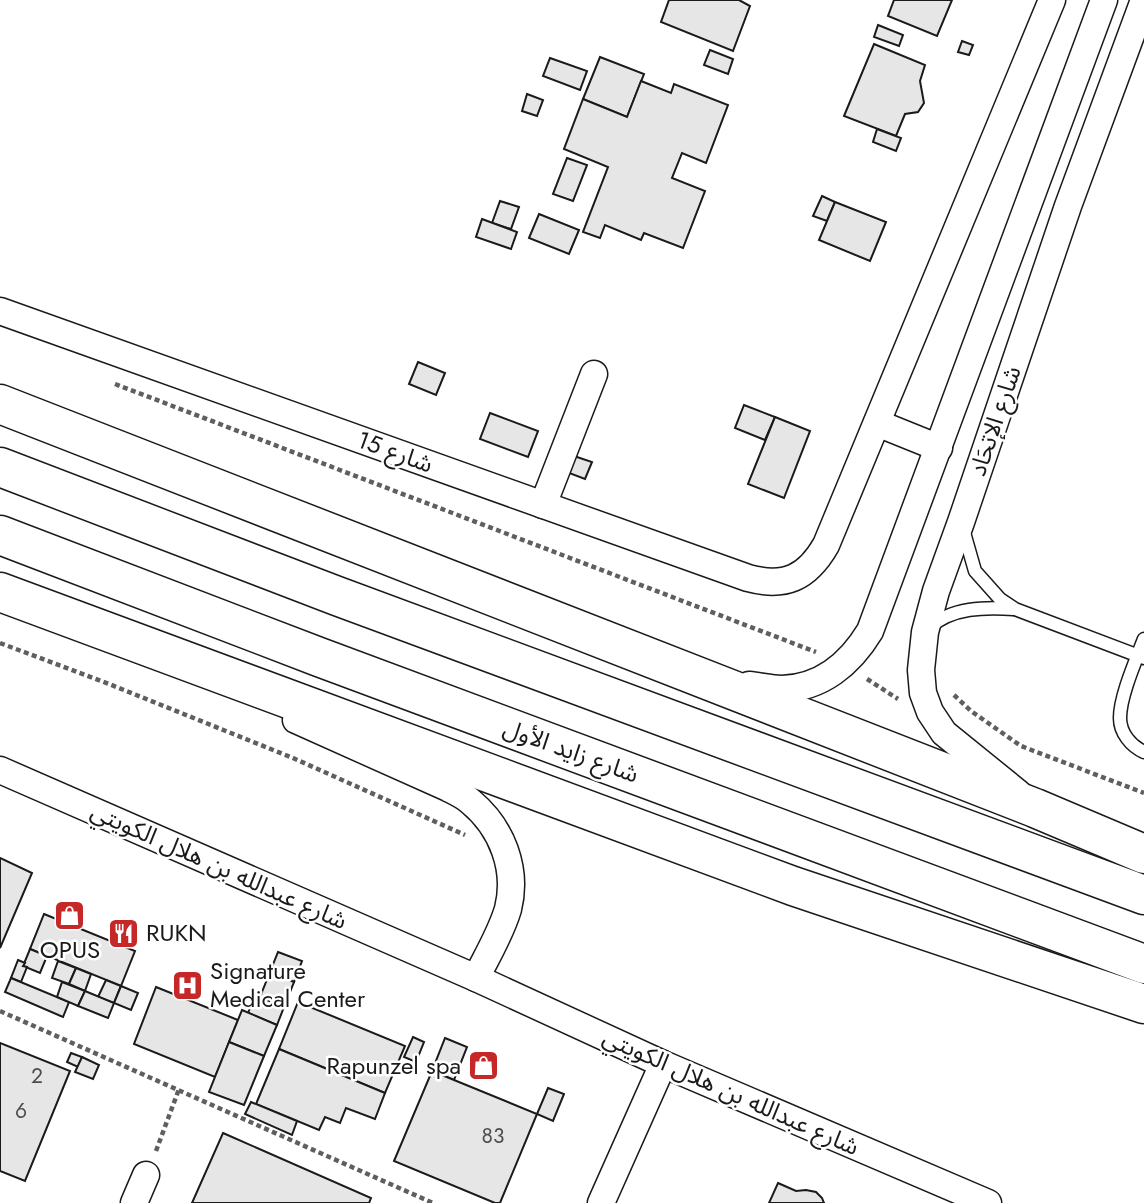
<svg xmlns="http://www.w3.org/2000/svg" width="1144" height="1203" font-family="Jost,'Noto Sans Arabic',sans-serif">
	<rect width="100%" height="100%" fill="#fff"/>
	<g fill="#e6e6e6" stroke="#1a1a1a" stroke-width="2">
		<polygon points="669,0 739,0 750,6 733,51 661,22"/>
		<polygon points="894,0 952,0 937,36 888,16"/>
		<polygon points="878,25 903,35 899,46 874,37"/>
		<polygon points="962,41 973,45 969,55 958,52"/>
		<polygon points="874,44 925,65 920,81 924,103 918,112 905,114 896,136 844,116"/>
		<polygon points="710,50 733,59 728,74 704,65"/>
		<polygon points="600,57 644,74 627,117 583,99"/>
		<polygon points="550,58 587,71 580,90 543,76"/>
		<polygon points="641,81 671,93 674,84 728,105 706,163 682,153 672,178 705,191 683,248 644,233 641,240 605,225 600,238 583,232 608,167 564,149 583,99 627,117"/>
		<polygon points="527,94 543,100 537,116 522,111"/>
		<polygon points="877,129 901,138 896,151 873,142"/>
		<polygon points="567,158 587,165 573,201 553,194"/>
		<polygon points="822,196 835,202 827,221 813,216"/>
		<polygon points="500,201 519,207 511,229 492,223"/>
		<polygon points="835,202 886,222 870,261 819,240"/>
		<polygon points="539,214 579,230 569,254 529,238"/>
		<polygon points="482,219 517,232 511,249 476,237"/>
		<polygon points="418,362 445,373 436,395 409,384"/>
		<polygon points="744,405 775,417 765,440 735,428"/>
		<polygon points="490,413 538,431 528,457 480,439"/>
		<polygon points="775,417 810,431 784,498 748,484"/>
		<polygon points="574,456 592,462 585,479 569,473"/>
		<polygon points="0,858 32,873 0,948"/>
		<polygon points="44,914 135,951 121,986 30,949"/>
		<polygon points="30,949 47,956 40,973 23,966"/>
		<polygon points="278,952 302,961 294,982 270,972"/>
		<polygon points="18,960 25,963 23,966 27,967 21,982 11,978"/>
		<polygon points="58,961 76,968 69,984 52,978"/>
		<polygon points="76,968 91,974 85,991 69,984"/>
		<polygon points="270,972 294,982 284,1007 260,997"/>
		<polygon points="11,978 69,1002 63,1017 5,992"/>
		<polygon points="106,980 121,986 114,1003 98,997"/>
		<polygon points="62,982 85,991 78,1006 57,997"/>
		<polygon points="121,986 138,993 131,1010 114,1003"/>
		<polygon points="156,987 238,1020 215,1077 134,1044"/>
		<polygon points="85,991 114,1003 108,1018 78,1006"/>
		<polygon points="255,995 284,1007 277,1025 248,1013"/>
		<polygon points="298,1002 405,1046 385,1093 279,1049"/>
		<polygon points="242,1010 277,1025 264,1056 229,1042"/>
		<polygon points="413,1037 424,1042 416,1062 404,1057"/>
		<polygon points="445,1038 467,1047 454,1080 432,1071"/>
		<polygon points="229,1042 264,1056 244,1105 209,1092"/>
		<polygon points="0,1043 70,1071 25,1181 0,1171"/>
		<polygon points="279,1049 385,1093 375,1119 346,1108 340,1123 325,1117 319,1130 256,1104"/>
		<polygon points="71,1053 82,1057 78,1067 67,1062"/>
		<polygon points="82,1057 99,1065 93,1079 75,1072"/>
		<polygon points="432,1071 537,1114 500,1203 495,1203 394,1161"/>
		<polygon points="548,1088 564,1094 553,1121 537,1114"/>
		<polygon points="251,1102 297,1121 292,1135 245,1114"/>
		<polygon points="223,1133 371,1198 369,1203 192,1203"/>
		<polygon points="778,1183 796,1191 806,1190 816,1192 822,1198 824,1203 769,1203"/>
	</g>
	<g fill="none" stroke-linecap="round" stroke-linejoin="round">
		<defs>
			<g id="service">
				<polyline points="963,529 975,571 1000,599 1015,609 1144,658"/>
				<path d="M 929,628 C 951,607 986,607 1014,609"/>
				<path d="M 1144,639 C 1136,660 1120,696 1120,718 C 1120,733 1131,746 1144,752"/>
			</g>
			<g id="minor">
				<path d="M 0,311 L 748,578 C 785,588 807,578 826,545 L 1052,0"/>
				<polyline points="877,423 939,448"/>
				<polyline points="543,505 594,374"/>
				<path d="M 749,685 C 760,686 771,689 782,689 C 821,688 850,664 870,631 L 1104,0"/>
				<path d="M 296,720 L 448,788 C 456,792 465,796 471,802 C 502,828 518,869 508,909 C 501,933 487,956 476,978"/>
				<polyline points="0,770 476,978 663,1064 988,1203"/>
				<polyline points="1018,793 944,733 930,712 923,693 921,670 925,632 936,591 961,522 1068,206 1144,0"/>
				<polyline points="134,1203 146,1175"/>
				<polyline points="601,1203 663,1064"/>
			</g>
			<g id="primary">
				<polyline points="0,404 1035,808 1144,854"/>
				<polyline points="0,467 337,596 1144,895"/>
				<polyline points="0,535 319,657 1144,964"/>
				<polyline points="0,592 793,886 1144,1004"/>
			</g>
		</defs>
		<use href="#service" stroke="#1a1a1a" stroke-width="15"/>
		<use href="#minor" stroke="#1a1a1a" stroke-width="29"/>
		<use href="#primary" stroke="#1a1a1a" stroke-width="41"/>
		<g stroke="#5f5f5f" stroke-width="4.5" stroke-dasharray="5 3.5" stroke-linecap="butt">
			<polyline points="115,384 816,652"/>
			<polyline points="0,643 109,684 293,758 465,835"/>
			<polyline points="867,679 898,699"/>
			<polyline points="954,695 971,711 1021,746 1144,793"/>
			<polyline points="0,1011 433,1203"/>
			<polyline points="156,1151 179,1089"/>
		</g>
		<use href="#service" stroke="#fff" stroke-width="12"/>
		<use href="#minor" stroke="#fff" stroke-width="26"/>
		<use href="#primary" stroke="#fff" stroke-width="38"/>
	</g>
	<defs>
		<symbol id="shop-square" viewBox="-11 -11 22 22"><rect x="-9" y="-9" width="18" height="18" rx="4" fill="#c62828" stroke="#fff"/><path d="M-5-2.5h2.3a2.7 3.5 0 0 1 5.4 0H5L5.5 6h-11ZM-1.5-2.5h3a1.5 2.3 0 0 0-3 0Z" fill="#fff"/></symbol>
		<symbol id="restaurant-square" viewBox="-11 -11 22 22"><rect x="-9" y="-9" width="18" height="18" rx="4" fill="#c62828" stroke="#fff"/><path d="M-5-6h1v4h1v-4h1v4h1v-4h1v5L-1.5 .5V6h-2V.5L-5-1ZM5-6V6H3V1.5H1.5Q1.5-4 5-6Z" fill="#fff"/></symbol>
		<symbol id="hospital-square" viewBox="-11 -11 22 22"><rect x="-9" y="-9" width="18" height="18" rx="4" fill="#c62828" stroke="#fff"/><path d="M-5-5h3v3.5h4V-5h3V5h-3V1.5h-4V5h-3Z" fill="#fff"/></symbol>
	</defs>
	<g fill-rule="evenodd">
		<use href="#shop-square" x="52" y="898" width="35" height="35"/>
		<use href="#restaurant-square" x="106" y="916" width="35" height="35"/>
		<use href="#hospital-square" x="170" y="968" width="35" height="35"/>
		<use href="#shop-square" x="466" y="1048" width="35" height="35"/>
	</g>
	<g text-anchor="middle" stroke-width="5" stroke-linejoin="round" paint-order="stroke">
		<g font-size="21" fill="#4d4d4d">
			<text x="37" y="1083">2</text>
			<text x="21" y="1118">6</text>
			<text x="493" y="1143">83</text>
		</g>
		<g font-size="24" fill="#1a1a1a" stroke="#fff">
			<text transform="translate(995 421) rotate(-71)" y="8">شارع الإتحَاد</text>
			<text transform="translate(395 452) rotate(20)" y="8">شارع 15</text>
			<text transform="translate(571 751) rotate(20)" y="8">شارع زايد الأول</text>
			<text transform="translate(219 866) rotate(24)" y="8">شارع عبدالله بن هلال الكويتي</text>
			<text transform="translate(731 1092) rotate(24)" y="8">شارع عبدالله بن هلال الكويتي</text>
		</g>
		<g font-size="24" fill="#1a1a1a" stroke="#fff" text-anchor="start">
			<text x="146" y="941">RUKN</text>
			<text x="70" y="958" text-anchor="middle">OPUS</text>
			<text x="210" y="979">Signature<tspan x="210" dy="28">Medical Center</tspan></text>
			<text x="461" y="1074" text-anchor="end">Rapunzel spa</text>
		</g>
	</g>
</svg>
